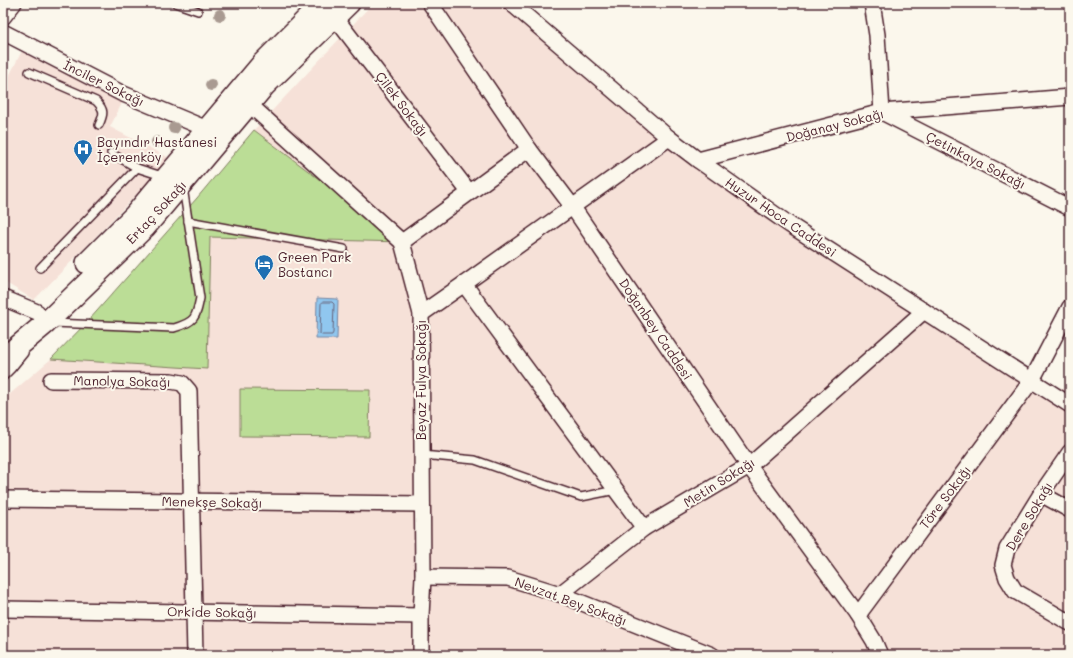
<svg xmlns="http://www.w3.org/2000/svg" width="1073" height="658" font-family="Mali,sans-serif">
	<rect width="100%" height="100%" fill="#fbf7ec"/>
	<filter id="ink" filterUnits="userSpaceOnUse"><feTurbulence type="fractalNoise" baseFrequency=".025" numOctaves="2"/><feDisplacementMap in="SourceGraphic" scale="8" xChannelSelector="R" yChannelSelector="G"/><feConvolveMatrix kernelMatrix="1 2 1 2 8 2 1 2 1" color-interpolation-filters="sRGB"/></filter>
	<g filter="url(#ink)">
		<g fill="#f6e1d8">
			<polygon points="373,3 523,3 592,65 713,167 1044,382 1070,391 1070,655 3,655 3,400 51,359 89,320 197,198 254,130"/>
			<polygon points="26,43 126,95 110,127 171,159 34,300 3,281 3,88"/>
		</g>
		<g fill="#bbdd96" stroke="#827e60">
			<polygon points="254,130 402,242 210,237 207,369 51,359 89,320 197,198"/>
			<polygon points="240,389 370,390 369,437 240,436"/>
		</g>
		<polygon fill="#90c7ef" stroke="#7484a1" points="317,298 338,299 337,339 316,339"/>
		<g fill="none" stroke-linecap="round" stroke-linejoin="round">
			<polygon stroke="#666279" stroke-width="1" points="323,302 332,302 334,304 333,333 332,335 322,335 320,334 321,304"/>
			<defs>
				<g id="lane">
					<polyline points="175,3 198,11"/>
					<path d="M 29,72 L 96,101 C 105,110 104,114 99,125"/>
					<polyline points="111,153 137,168 165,177"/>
					<polyline points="188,221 344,249"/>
					<polyline points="40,268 137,168"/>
					<path d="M 53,323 L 174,328 C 195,322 196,318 200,298 L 183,187"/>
					<polyline points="3,377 11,369 24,353"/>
					<polyline points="422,455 475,460 581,497 616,490"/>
				</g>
				<g id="street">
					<polyline points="430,3 529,149 572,206 749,466 858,615 874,641 880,655"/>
					<polyline points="511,3 669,138 698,160 790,225 1070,405"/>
					<polyline points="872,3 877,35 882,112 1070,208"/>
					<polyline points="334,16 469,192"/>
					<polyline points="3,17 14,3"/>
					<polyline points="3,32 121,93 207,129"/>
					<polyline points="249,104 402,242 421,314 423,577 421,616 421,655"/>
					<polyline points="698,160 882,112 1070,97"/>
					<polyline points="402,242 529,149"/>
					<polyline points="3,298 37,312"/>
					<polyline points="421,314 464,284"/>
					<polyline points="51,380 171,381 182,383 189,391 195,655"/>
					<polyline points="1070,452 1041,494 1007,549 1003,565 1007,578 1015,591 1070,623"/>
					<polyline points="1041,494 1070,510"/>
					<polyline points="3,499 422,504"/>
					<polyline points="644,528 464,284 669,138"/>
					<polyline points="423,577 508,578 560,594 712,655"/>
					<polyline points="560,594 644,528 749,466 924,311"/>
					<polyline points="3,609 421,616"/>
					<polyline points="858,615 1032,380 1070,307"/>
				</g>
				<g id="secondary">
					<polyline points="87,263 134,216 263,63 323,3"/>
					<polyline points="3,359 46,323 145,227 264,86 349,3"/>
				</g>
			</defs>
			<use href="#lane" stroke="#4a1f2b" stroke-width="10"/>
			<use href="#street" stroke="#4a1f2b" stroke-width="18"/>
			<use href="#secondary" stroke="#4a1f2b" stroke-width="24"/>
			<use href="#lane" stroke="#fbf7ec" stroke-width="7"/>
			<use href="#street" stroke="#fbf7ec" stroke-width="15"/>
			<use href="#secondary" stroke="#fbf7ec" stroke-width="21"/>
		</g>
		<g fill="#a99a91">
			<circle cx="220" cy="15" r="6"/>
			<circle cx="211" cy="85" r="6"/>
			<circle cx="174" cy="128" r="6"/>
			<circle cx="157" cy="142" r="6"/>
		</g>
	</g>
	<defs>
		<symbol id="hospital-pin" viewBox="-11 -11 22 30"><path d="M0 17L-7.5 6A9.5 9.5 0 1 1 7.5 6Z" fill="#1f6fb2" stroke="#fbf7ec"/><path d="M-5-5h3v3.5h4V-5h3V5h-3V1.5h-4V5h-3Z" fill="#fff"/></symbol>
		<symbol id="hotel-pin" viewBox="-11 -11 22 30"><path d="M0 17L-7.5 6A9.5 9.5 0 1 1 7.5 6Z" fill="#1f6fb2" stroke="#fbf7ec"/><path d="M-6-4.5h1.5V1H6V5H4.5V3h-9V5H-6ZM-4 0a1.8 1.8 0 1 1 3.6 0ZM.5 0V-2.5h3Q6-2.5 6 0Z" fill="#fff"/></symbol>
	</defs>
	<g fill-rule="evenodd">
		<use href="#hospital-pin" x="72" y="138" width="22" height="30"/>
		<use href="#hotel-pin" x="253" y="253" width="22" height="30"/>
	</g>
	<g text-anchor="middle" stroke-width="4" stroke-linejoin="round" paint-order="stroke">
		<g font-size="13" fill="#4a1f2b" stroke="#fbf7ec">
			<text transform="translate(104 83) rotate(26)" y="5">İnciler Sokağı</text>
			<text transform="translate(402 104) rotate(53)" y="5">Çilek Sokağı</text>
			<text transform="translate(835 125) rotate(-14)" y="5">Doğanay Sokağı</text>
			<text transform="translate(976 160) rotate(27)" y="5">Çetinkaya Sokağı</text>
			<text transform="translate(156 212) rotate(-47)" y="5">Ertaç Sokağı</text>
			<text transform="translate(781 217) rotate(34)" y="5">Huzur Hoca Caddesi</text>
			<text transform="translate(656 329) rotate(56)" y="5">Doğanbey Caddesi</text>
			<text transform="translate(421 380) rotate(-90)" y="5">Beyaz Fulya Sokağı</text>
			<text transform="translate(122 381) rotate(1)" y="5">Manolya Sokağı</text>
			<text transform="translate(719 482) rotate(-32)" y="5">Metin Sokağı</text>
			<text transform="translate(945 497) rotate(-53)" y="5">Töre Sokağı</text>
			<text transform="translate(212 502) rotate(1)" y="5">Menekşe Sokağı</text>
			<text transform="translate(1029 516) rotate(-59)" y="5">Dere Sokağı</text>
			<text transform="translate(571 601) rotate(20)" y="5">Nevzat Bey Sokağı</text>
			<text transform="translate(212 612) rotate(1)" y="5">Orkide Sokağı</text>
		</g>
		<g font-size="13" fill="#4a1f2b" stroke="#fbf7ec" text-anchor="start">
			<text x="97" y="147">Bayındır Hastanesi<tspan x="97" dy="15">İçerenköy</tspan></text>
			<text x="278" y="262">Green Park<tspan x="278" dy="15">Bostancı</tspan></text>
		</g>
	</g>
	<rect width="1073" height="658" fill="none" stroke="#fbf7ec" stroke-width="16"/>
	<rect x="8" y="8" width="1057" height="642" fill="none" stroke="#4a1f2b" stroke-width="1.5" filter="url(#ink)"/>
</svg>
